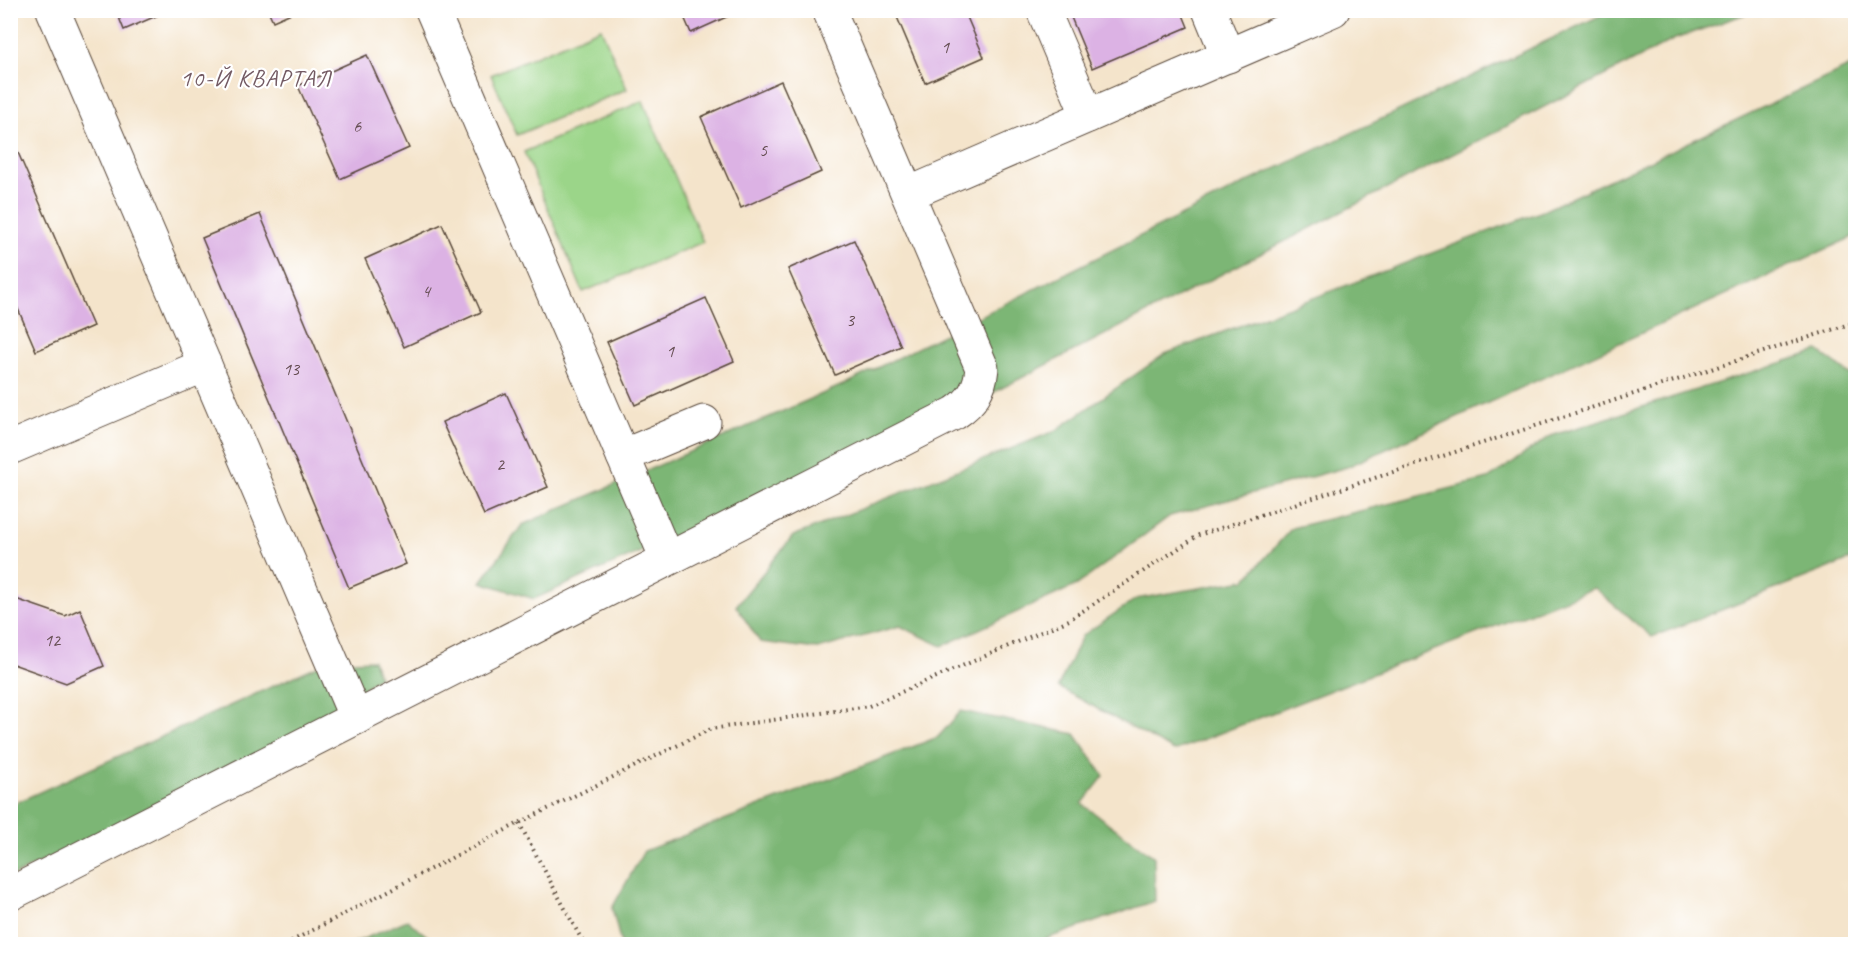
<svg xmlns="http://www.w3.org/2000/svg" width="1866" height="955" font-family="Caveat,sans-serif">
	<rect width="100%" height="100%" fill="#fff"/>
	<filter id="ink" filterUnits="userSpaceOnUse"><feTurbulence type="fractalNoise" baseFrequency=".0167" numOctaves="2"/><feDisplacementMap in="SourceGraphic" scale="12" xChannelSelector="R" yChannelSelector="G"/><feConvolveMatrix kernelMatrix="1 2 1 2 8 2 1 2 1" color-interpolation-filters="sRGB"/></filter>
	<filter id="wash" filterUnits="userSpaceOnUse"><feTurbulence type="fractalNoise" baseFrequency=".008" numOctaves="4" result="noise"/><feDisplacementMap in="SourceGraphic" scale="24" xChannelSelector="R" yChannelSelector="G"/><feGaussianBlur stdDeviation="1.35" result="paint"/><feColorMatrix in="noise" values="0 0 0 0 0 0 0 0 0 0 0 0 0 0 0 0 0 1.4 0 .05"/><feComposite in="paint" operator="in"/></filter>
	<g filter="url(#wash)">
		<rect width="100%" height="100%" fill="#f4e4cb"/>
		<g fill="#9bd589" stroke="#6b8054" stroke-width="1.5">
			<polygon points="601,28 627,89 517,135 491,75"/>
			<polygon points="643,101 703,242 583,292 524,152"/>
		</g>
		<g fill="#7cb675" stroke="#5c704a" stroke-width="1.5">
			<polygon points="1610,11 1754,11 1675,39 950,415 534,599 481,582 522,525 845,384 1252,180"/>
			<polygon points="1855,64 1855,236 1347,467 1170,516 1077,585 942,646 900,626 818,649 760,642 736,606 793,536 1055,431 1165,354 1543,211"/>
			<polygon points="1818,351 1855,378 1855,558 1652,637 1594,588 1174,751 1058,687 1082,636 1136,599 1245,580 1292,528 1488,479 1551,436"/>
			<polygon points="373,660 379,677 298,736 11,877 11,805 326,662"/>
			<polygon points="961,711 1075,734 1104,776 1082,804 1154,857 1155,901 1031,944 621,944 612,908 644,851 938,737"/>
			<polygon points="407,920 437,944 352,944"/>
		</g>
		<g id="blocks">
			<g fill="#dcb2e4">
				<polygon points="116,10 170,10 124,30"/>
				<polygon points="268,10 298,10 273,21"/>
				<polygon points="681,10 742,10 691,33"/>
				<polygon points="894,10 964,10 984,57 925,83"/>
				<polygon points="1068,10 1181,10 1188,27 1092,68"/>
				<polygon points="367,55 409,148 340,179 298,86"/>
				<polygon points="781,81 821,172 741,208 701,117"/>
				<polygon points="10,134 93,326 36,351 10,290"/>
				<polygon points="260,214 406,564 349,588 202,238"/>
				<polygon points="442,224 481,312 404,347 365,259"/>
				<polygon points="854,240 901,346 835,375 788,269"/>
				<polygon points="706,298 734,361 635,405 607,342"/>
				<polygon points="506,393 548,487 484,515 442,422"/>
				<polygon points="10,597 65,616 80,609 104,666 66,683 10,663"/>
			</g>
		</g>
	</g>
	<g filter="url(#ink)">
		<use href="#blocks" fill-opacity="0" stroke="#574638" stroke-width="1.5"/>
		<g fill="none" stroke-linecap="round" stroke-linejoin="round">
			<defs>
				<g id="minor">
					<polyline points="53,10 356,718"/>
					<polyline points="432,10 667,559"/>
					<polyline points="1043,10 1088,116"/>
					<polyline points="1209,10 1228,56"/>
					<polyline points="908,194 1333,10"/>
					<polyline points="10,448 205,365"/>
					<polyline points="623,456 704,422"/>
					<path d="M 10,894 L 955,413 C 972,402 980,389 982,368 L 829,10"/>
				</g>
			</defs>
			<use href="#minor" stroke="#574638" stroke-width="35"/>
			<g stroke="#574638" stroke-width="4" stroke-dasharray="1.5 4.5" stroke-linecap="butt">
				<polyline points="519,823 584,944"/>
				<polyline points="286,944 519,823 711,729 869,706 1069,620 1199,535 1856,322"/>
			</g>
			<use href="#minor" stroke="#fff" stroke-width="33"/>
		</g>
	</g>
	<g text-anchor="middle" stroke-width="4.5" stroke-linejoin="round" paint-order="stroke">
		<g font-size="18" fill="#634c50">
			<text x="945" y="53">1</text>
			<text x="357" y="132">6</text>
			<text x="763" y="156">5</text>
			<text x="426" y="297">4</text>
			<text x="850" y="326">3</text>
			<text x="670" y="357">1</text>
			<text x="291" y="375">13</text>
			<text x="500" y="470">2</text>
			<text x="52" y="646">12</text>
		</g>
		<g font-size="24" letter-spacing="1.5" fill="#735a63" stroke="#fff">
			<text x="256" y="86">10-Й КВАРТАЛ</text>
		</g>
	</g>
	<rect width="1866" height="955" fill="none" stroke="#fff" stroke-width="36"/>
</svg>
